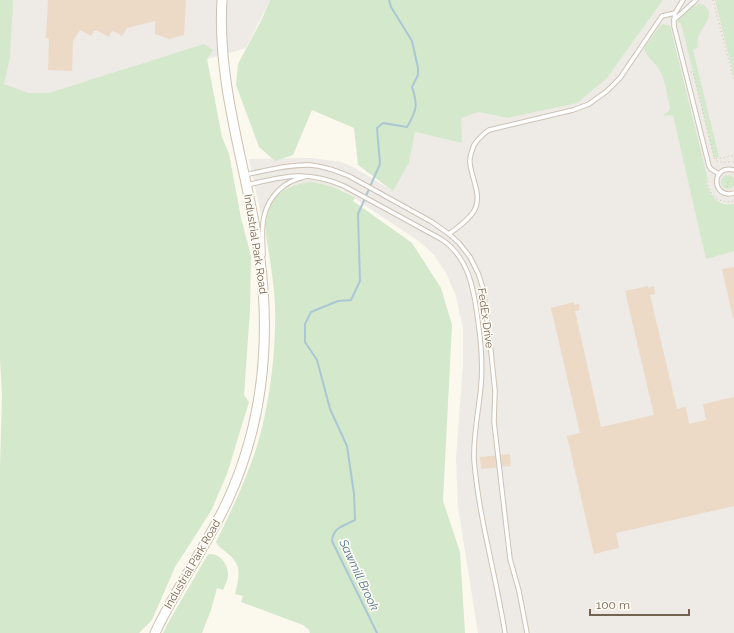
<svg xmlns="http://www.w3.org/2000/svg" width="734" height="633" font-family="Raleway,sans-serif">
	<rect width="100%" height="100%" fill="#fbf8ed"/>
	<g fill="#eeeae5">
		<polygon points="3,0 270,0 246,48 17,115 0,85"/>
		<polygon points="663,0 734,0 734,633 478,633 458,507 456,459 463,364 463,329 456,296 446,273 434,255 420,242 342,190 312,182 293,185 282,191 270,207 267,216 265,232 249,159 312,158 341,162 353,167 393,191 409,163 415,132 462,143 460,118 479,112 507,118 607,78"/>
	</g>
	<g fill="#d4e8cc">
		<polygon points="0,0 13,0 10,58 4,84 28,93 49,93 204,44 213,50 207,59 222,137 229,154 241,218 251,256 250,310 244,395 249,402 227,474 211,511 175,567 152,620 139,633 0,633 0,467 2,396 0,358"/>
		<polygon points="270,0 663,0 607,78 577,103 507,118 479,112 461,118 462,143 415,132 409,163 393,191 358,165 354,128 312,110 293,155 275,161 259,147 236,85 238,64 262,19"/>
		<polygon points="715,0 734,0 734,77"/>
		<path d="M 701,4 C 718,12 703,26 699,35 C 697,39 697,43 698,47 L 693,50 L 719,157 L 715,158 L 714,157 L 681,23 L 678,23 L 678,20 C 684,14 691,4 701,4 Z"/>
		<path d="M 663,24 L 670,26 L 708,180 L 706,180 C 709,195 717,207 734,204 L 734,251 L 706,259 L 673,115 L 664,116 L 664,114 L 669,111 L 670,107 C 667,96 666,81 660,71 C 655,61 647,59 644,48 L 660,26 Z"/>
		<circle cx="728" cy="182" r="7"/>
		<path d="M 312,182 C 329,185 340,189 355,198 L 353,201 L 412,243 L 441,288 L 452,325 L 443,501 L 460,552 L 465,633 L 310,633 L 309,630 L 303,625 L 241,602 L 243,596 L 235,594 C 239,577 243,565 227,553 C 223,549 219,548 216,542 C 232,509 249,475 259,439 C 269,403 274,365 275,328 C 276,308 274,287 271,267 C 269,248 261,226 270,207 C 277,190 294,183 312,182 Z"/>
		<path d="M 209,554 C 221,553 229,566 228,577 C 227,581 225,586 223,590 L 217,588 L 211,610 L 202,633 L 163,633 L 168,623 L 207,556 Z"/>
	</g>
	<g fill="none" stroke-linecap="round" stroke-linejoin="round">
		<path stroke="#aac8d4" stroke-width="2" d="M 377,633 L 332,541 C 333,527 344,526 355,520 L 354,494 L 347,446 L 330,409 L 317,360 L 305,342 L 305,324 L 311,312 L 338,301 L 351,300 L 360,281 L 358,214 L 380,164 L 377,128 L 383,123 L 407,127 C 417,110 418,105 412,87 L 418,75 L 418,68 L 412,41 L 391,7 L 389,0"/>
	</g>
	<g fill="#ecdac6">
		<polygon points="48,0 186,0 184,35 169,39 155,34 155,21 127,28 122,36 115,32 112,31 109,37 98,31 94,31 91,36 80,30 73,41 72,71 48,70 49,39 46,38"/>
		<polygon points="734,267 734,318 733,318 722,269"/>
		<polygon points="648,286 648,288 654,286 655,294 650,295 677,409 686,407 689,424 706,420 703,404 734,397 734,506 616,533 619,548 594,554 567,436 580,433 551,308 574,302 574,305 579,304 580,310 575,311 601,427 654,415 625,291"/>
		<polygon points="510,454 511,466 481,469 480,457"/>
	</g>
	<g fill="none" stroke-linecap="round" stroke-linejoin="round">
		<defs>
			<g id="service">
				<polyline points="696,0 674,20 674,26 709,166 711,169 719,174"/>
				<polyline points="674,20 675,13 683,0"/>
				<path d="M 734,170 C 710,164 712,200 734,193"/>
				<path d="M 244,175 C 265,171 288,164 310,165 C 323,166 337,171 349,176 L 432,222 L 449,234 L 459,243 L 470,257 L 478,273 L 483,288 L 491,352 L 495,391 L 494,422 L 510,559 L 519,591 L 527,633"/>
				<path d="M 247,185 C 285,176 307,170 344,186 L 441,239 C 469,257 474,290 478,321 C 481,342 483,363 481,385 C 479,410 473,434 474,460 C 479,519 496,575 505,633"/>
				<path d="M 449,234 C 458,227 468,221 474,211 C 483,196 471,178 470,163 C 469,157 472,151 474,145 C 478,139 483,134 489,130 L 573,110 L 589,104 L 607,91 L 620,78 L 662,16 L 675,13"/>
				<path d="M 263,255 C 263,242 261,229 264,217 C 268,197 284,181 304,177"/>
			</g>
			<path id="tertiary" d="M 155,633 C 176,588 206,547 227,502 C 266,418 272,330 257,239 C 244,160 217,82 222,0"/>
		</defs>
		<use href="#service" stroke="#cdc2b4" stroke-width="5.5"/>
		<use href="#tertiary" stroke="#cdc2b4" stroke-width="11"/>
		<g stroke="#d3c0aa" stroke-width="1" stroke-dasharray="1 3" stroke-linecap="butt">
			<polyline points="713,0 734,81"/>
			<polyline points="691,72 693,72 714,157 717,159 734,155"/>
			<path d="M 714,158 C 718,165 727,161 734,162"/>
			<path d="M 707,181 C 711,196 717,204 734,201"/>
			<polyline points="727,187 728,182"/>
		</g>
		<use href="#service" stroke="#fff" stroke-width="3.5"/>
		<use href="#tertiary" stroke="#fff" stroke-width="9"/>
	</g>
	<g text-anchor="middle" stroke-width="3.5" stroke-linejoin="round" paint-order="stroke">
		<g font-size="11" fill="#756352" stroke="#fefbf4">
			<text transform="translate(256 244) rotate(81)" y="4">Industrial Park Road</text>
			<text transform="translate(486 318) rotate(82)" y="4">FedEx Drive</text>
			<text transform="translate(192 564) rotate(-60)" y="4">Industrial Park Road</text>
		</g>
		<g font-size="12" font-style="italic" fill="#51798b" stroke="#fefbf4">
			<text transform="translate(359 575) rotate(65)" y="4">Sawmill Brook</text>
		</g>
	</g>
	<path d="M590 609v6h99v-6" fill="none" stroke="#756352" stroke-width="2"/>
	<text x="596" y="609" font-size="12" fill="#756352" stroke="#fefbf4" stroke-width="3" paint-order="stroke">100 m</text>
</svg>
